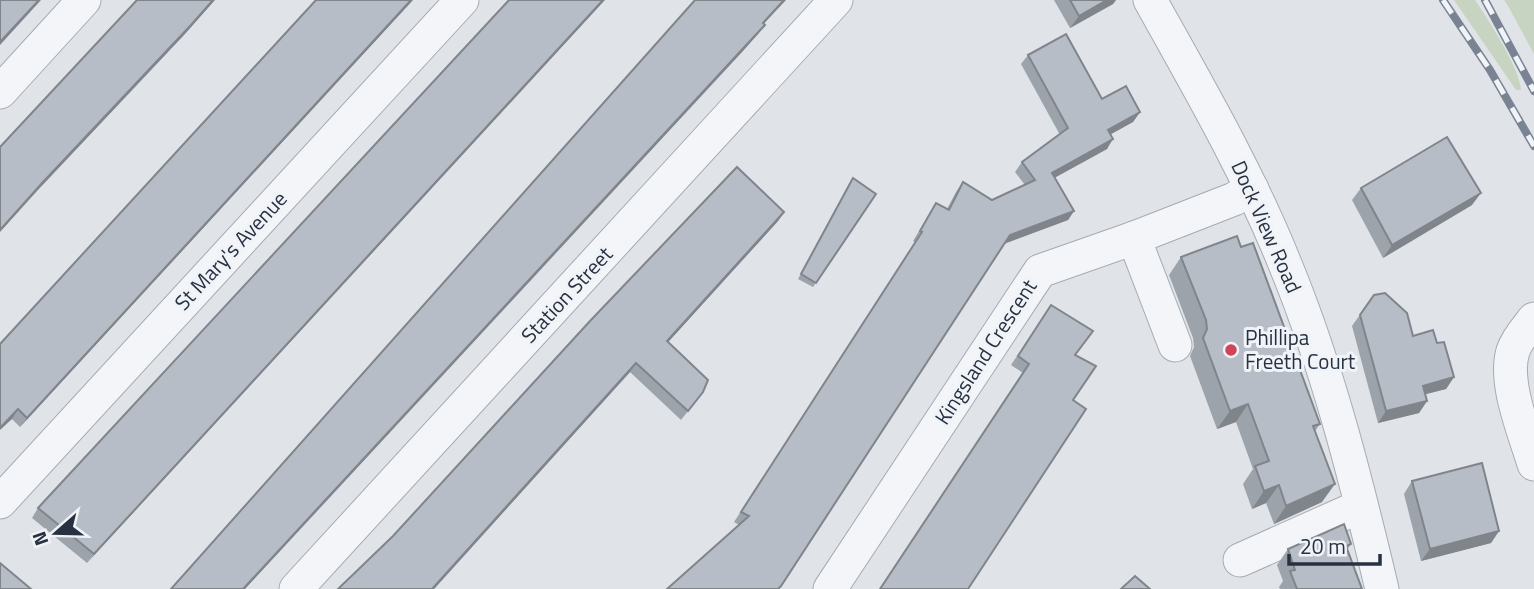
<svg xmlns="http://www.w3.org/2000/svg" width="1534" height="589" font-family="'Titillium Web',sans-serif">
	<rect width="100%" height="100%" fill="#e0e4e9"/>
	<g fill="#c6d4c1">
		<path d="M 1454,0 L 1475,0 C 1488,19 1520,69 1521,90 L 1516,90 Z"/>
		<polygon points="1504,0 1534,0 1534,54 1507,4"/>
	</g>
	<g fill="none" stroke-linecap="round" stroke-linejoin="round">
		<defs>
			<g id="street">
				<path d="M 1150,0 C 1198,86 1248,172 1285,264 C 1328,368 1356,480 1382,589"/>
				<polyline points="0,92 84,0"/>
				<polyline points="1134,238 1175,345"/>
				<path d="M 1534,319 C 1527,328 1517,339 1513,351 C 1503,382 1525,434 1534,464"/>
				<polyline points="0,502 462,0"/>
				<polyline points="1240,560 1361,506"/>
				<polyline points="296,589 836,0"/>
				<polyline points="830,589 1040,271 1134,238 1234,199 1252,189"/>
			</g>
		</defs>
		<use href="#street" stroke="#a5abb3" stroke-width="35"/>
		<use href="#street" stroke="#f3f5f8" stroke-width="33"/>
		<defs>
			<g id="rail">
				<polyline points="1443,0 1490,70 1534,146"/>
				<polyline points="1485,0 1534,91"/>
			</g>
		</defs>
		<use href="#rail" stroke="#798393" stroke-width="8"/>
		<use href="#rail" stroke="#f0f3f7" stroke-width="5" stroke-dasharray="16" stroke-linecap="butt"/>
	</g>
	<g fill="#9da3aa">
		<polygon points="413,0 20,427 12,419 0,344"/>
		<polygon points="509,0 87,563 32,518 38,508"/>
		<polygon points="1054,0 1116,0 1113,4 1070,28"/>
		<polygon points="1028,55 1102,99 1140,112 1133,122 1111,134 1107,149 1054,178 1074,211 1068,220 1004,244 779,589 739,525 734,522 915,242 913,241 936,203 947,209 956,192 963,182 992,200 1025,185 1015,172 1022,162 1060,135 1021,64"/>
		<polygon points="853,178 876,194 813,287 798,279"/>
		<polygon points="1361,188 1472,205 1383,258 1352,200"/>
		<polygon points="784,212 778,221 668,342 703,392 681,420 630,372 434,589 338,589"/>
		<polygon points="1241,247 1320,424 1315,431 1322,502 1274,524 1266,503 1252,509 1243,484 1253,469 1236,422 1217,429 1190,356 1194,347 1193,338 1169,275 1181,257"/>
		<polygon points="1374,295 1413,336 1437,343 1454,377 1446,389 1425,394 1427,401 1419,413 1378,423 1352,326"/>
		<polygon points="1051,305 1075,355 1073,400 1023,373 1011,365"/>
		<polygon points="1412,481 1499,531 1491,543 1421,561 1404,494"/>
		<polygon points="1351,544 1347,550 1362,589 1280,589 1279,587 1283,581 1277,565 1288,549"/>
	</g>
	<g fill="#80848b">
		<polygon points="39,0 41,0 0,45 0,42"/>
		<polygon points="213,0 215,0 185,34 37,191 0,232 0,230 43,182"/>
		<polygon points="411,0 413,0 20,427 27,418"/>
		<polygon points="603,0 605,0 87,563 94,554"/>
		<polygon points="784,0 786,0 756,32 763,23"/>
		<polygon points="1107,0 1116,0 1113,4 1070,28 1079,16"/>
		<polygon points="765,25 758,34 743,51 245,589 243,589"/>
		<polygon points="1140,112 1133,122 1102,139 1108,130"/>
		<polygon points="1113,139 1107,149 1045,183 1052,173"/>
		<polygon points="1481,193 1472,205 1383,258 1392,245"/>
		<polygon points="1074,211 1068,220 1003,244 1010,235"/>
		<polygon points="784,212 778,221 661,350 667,341"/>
		<polygon points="636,363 630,372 434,589 432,589"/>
		<polygon points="1454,377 1446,389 1415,397 1423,386"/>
		<polygon points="1427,401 1419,413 1378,423 1386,411"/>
		<polygon points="1248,404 1236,422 1217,429 1230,411"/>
		<polygon points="18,409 12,419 0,430 0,428"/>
		<polygon points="1335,484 1322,502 1274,524 1286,506"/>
		<polygon points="1279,485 1266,503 1252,509 1264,491"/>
		<polygon points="1499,531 1491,543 1421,561 1430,549"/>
	</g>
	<g fill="#b7bdc6" stroke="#80848b" stroke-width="2">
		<polygon points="0,0 39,0 0,42"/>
		<polygon points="137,0 213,0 191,25 43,182 0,230 0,147"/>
		<polygon points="316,0 411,0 27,418 18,409 0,428 0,344"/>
		<polygon points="509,0 603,0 94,554 38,508"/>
		<polygon points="695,0 784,0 763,23 765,25 749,42 243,589 171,589"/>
		<polygon points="1070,0 1107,0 1079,16"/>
		<polygon points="1066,34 1102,99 1126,86 1140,112 1108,130 1113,139 1052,173 1074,211 1010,235 781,586 778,589 667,589 749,516 741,512 922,232 920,231 936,203 949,210 963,182 992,200 1035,180 1022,162 1068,128 1028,55"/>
		<polygon points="1447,137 1481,193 1392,245 1361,188"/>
		<polygon points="737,167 784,212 667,341 708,380 703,392 688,411 636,363 432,589 338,589 393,536 590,321"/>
		<polygon points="853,178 876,194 816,283 801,274"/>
		<polygon points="1237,236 1241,247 1253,243 1320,424 1313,426 1335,484 1286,506 1279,485 1264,491 1255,466 1269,461 1248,404 1230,411 1203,338 1207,329 1206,320 1181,257"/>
		<polygon points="1385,293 1407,313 1413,336 1433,330 1437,343 1444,342 1454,377 1423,386 1427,401 1386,411 1360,315 1374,295"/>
		<polygon points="1051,305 1093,331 1075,355 1096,366 1073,400 1086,409 968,589 880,589 1029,364 1018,356"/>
		<polygon points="1482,463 1499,531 1430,549 1412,481"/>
		<polygon points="1344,524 1351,544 1346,546 1362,589 1297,589 1290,571 1295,570 1288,549"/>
		<polygon points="0,563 31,589 0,589"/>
		<polygon points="1135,576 1150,589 1121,589"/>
	</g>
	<circle fill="#d14358" stroke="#f0f3f7" stroke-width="2.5" cx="1231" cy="350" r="7"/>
	<g text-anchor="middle" stroke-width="6" stroke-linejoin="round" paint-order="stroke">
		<g font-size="21" fill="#283141" stroke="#f0f3f7">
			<text transform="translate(1266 227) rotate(66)" y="7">Dock View Road</text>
			<text transform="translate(231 251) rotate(-47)" y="7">St Mary's Avenue</text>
			<text transform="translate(567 295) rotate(-47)" y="7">Station Street</text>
			<text transform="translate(986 352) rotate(-57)" y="7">Kingsland Crescent</text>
		</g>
		<g font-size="21" fill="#283141" stroke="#f0f3f7" text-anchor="start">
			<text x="1245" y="345">Phillipa<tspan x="1245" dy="24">Freeth Court</tspan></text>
		</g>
	</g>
	<g transform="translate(56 533) rotate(250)" stroke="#f0f3f7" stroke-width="5" paint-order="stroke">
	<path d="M0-5L12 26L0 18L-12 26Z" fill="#283141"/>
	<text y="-10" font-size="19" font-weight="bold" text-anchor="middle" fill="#283141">N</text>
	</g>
	<path d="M1289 554v10h91v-10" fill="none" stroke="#283141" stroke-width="3.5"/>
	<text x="1300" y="554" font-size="21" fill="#283141" stroke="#f0f3f7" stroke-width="5" paint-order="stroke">20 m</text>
</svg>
